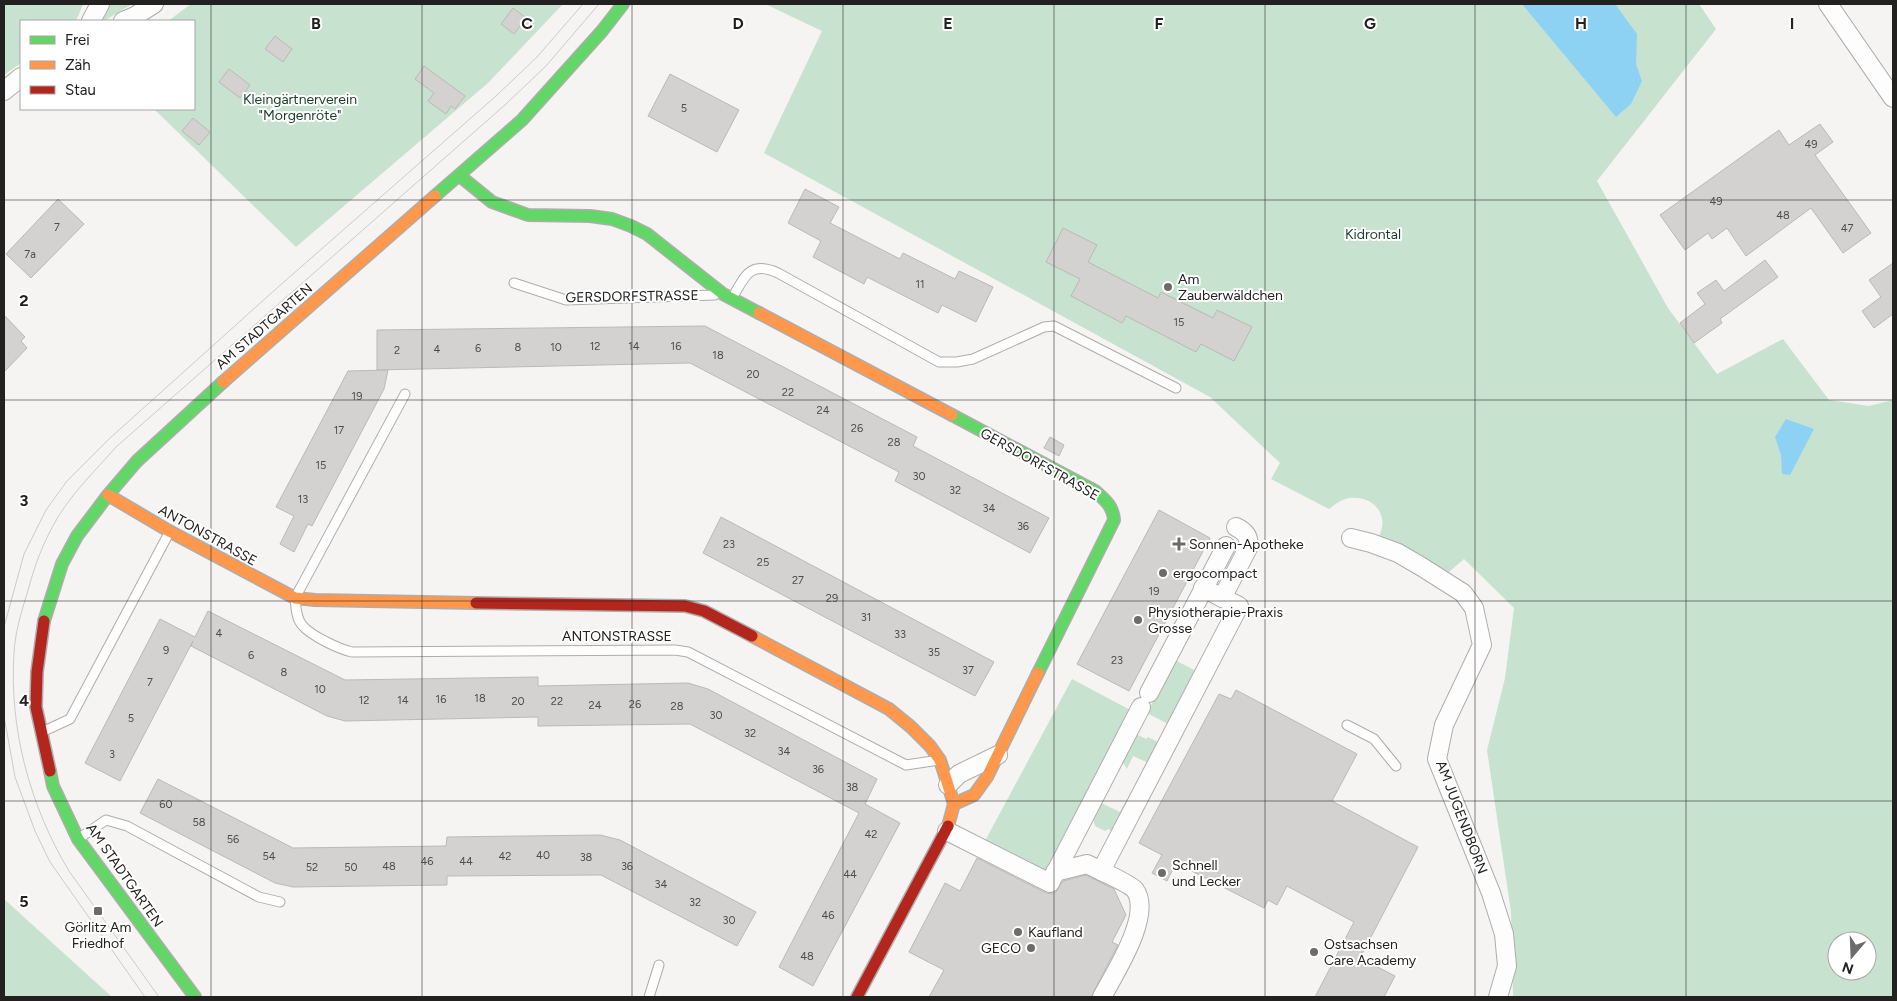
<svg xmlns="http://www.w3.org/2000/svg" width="1897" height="1001" font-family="Figtree,sans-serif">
	<rect width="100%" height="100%" fill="#f6f4f2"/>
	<g fill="#c7e2cf" fill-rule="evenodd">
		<polygon points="4,4 83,4 76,21 21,21 21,63 4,75"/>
		<polygon points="104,4 132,4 104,21 96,21"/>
		<polygon points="191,4 563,4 488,83 296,247 154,109 194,109 194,21 168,21"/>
		<path d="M 765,4 L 1699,4 L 1716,29 L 1597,181 L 1668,308 L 1717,374 L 1783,339 L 1829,400 L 1869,406 L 1893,400 L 1893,997 L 1513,997 L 1511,912 L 1487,750 L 1505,678 L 1514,608 L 1464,559 L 1449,572 L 1379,536 C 1390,515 1373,495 1350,498 C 1342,499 1335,504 1329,509 L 1271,479 L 1280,463 L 1210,397 L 764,153 L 822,31 ZM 1837,941 L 1867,941 L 1867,971 L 1837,971 Z"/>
		<polygon points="1175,660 1198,672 1170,725 1147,713"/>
		<polygon points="1072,679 1134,712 1049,871 1042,873 985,841"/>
		<polygon points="1134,733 1146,739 1148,737 1158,742 1161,746 1153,765 1133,756 1127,769 1122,761"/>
		<polygon points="1127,799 1130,803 1120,835 1108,829 1105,831 1095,826 1093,818 1101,803 1120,812"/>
		<polygon points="4,899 112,997 4,997"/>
	</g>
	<g fill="#8ed2f3">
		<polygon points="1522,4 1615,4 1637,34 1636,64 1642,81 1631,104 1616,117"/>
		<polygon points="1786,419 1814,429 1790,475 1782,474 1781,455 1775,437"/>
	</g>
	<g fill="#d4d2d1" stroke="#bab9b8">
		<polygon points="513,8 526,18 514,34 501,24"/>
		<polygon points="275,36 292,49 283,62 265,49"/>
		<polygon points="424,66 465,96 455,109 451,106 446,114 428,101 434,93 415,79"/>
		<polygon points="229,69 250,85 240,98 219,82"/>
		<polygon points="670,74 739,110 717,152 648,116"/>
		<polygon points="193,118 210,132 199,145 182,131"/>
		<polygon points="1820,124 1833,142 1815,155 1871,233 1843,253 1811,208 1746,256 1727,228 1712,239 1708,233 1685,250 1660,215 1779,130 1789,145"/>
		<polygon points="805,189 839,207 830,223 900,259 903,253 955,279 959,271 993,287 976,322 942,305 938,313 867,277 864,284 813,257 821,241 788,223"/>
		<polygon points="58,199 84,224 31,278 6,254"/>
		<polygon points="1063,228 1097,245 1088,262 1158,298 1161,292 1213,318 1217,310 1252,327 1234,361 1201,344 1196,352 1126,316 1122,323 1071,296 1080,279 1046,262"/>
		<polygon points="1765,260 1778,277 1720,319 1722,323 1694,343 1680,323 1705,304 1697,293 1716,280 1724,291"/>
		<polygon points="1893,263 1893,314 1874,328 1862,311 1881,297 1869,280"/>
		<polygon points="4,315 25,337 21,341 27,348 4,372"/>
		<polygon points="705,326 917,437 913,446 1049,518 1030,553 895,481 899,472 690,363 377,370 377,330"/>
		<polygon points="388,370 384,389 312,526 308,524 294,552 280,544 294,516 276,507 348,371"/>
		<polygon points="1050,437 1064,445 1059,456 1044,448"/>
		<polygon points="1159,510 1210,538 1129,691 1077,664"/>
		<polygon points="721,517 994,662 975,696 703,553"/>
		<polygon points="208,611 345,680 538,677 538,686 688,683 708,689 877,779 865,804 900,823 813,986 779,967 859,813 690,724 538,726 538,717 345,721 327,716 191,646 193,641 120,781 85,763 160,619 195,637"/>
		<polygon points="1236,690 1357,754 1332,801 1418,847 1360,958 1395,976 1384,997 1315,997 1354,922 1287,886 1277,905 1268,900 1264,908 1176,863 1167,881 1152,873 1162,855 1139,843 1219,694 1231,699"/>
		<polygon points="158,779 293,848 446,846 447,837 600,835 620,840 756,912 737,946 601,875 447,876 447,885 293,887 275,883 140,813"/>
		<polygon points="977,858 1046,893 1052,894 1056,892 1063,881 1086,875 1114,889 1126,915 1112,942 1118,945 1091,997 929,997 944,970 909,952 945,883 960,891"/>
	</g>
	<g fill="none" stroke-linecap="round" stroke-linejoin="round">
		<defs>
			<g id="lane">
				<polyline points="514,283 566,300 715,295"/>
				<path d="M 732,298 C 745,277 749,260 778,273 L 939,362 L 957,362 L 973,359 L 1044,327 L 1054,326 L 1176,388"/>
				<path d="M 405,394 L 295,598 C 296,607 296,618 302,625 C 311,636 339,649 352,652 L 675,650 L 688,652 L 906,765 L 939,760"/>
				<polyline points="1347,725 1374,739 1396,766"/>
				<polyline points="42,732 70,719 169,533"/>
				<polyline points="78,839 106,820 127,826 259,897 280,902"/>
				<polyline points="649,997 659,965"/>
			</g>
			<g id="street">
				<polyline points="1828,4 1893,98"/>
				<polyline points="91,21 100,4"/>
				<polyline points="123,21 135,16 154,4"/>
				<polyline points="4,91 21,77"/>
				<polyline points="1351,538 1371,543 1398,553 1422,567 1463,593 1474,608 1482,645 1444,725 1437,759 1491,893 1504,934 1507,966 1498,997"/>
				<path d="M 1222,598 L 1248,548 C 1250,537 1245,531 1236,527"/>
				<polyline points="1149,693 1226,546"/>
				<polyline points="948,785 959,774 998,755"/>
				<polyline points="947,831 1050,883 1141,707"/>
				<polyline points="1055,872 1087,864 1101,871"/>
				<path d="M 1102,997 C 1114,974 1153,915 1135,890 C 1130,884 1109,875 1101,871 L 1239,606 L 1203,588"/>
			</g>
			<g id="fast">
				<polyline points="460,176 492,202 528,215 590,216 612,219 631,226 647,234 723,294 759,313"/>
				<polyline points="435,196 522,120 602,31 623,4"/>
				<path d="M 952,415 L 1095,491 C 1105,500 1113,506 1114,520 L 1038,673"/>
				<polyline points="44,621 62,564 77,536 108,495 137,461 223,382"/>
				<polyline points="50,771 53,786 78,839 195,997"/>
			</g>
			<g id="slow">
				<polyline points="759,313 952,415"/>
				<polyline points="223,382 435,196"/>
				<polyline points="108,495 169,531 295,598 315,600 476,603"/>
				<polyline points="752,636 889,709 911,727 930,746 940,760 954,804 948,826"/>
				<polyline points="954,804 974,795 987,777 1038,673"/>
			</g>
			<g id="jam">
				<polyline points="476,603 685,606 704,611 752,636"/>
				<polyline points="44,621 37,672 36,707 50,771"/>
				<polyline points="857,997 948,826"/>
			</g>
		</defs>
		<use href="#lane" stroke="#aeadac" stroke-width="11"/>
		<use href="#street" stroke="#aeadac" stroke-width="20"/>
		<use href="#fast" stroke="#aeadac" stroke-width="14"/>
		<use href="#slow" stroke="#aeadac" stroke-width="14"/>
		<use href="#jam" stroke="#aeadac" stroke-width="14"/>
		<use href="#lane" stroke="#fefdfd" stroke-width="9"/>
		<use href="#street" stroke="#fefdfd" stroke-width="18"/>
		<use href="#fast" stroke="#63d668" stroke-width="11"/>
		<use href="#slow" stroke="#ff974d" stroke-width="11"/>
		<use href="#jam" stroke="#b3261e" stroke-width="11"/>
		<g stroke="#cccbcb" stroke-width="1">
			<polyline points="4,627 24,554 46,510 67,481 109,439 277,288 496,96 537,57 583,4"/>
			<polyline points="4,716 15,777 35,831 50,862 145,997"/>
			<path d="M 159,997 L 69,871 C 30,806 9,729 14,653 C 15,633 21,613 27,594 C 34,567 43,542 58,517 C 74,491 96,470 116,447 L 506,104 L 546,66 L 599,4"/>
		</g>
	</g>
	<path fill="none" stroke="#222120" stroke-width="1" stroke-opacity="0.55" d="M 211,4 L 211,997M 422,4 L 422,997M 632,4 L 632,997M 843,4 L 843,997M 1054,4 L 1054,997M 1265,4 L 1265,997M 1475,4 L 1475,997M 1686,4 L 1686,997M 4,200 L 1893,200M 4,400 L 1893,400M 4,601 L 1893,601M 4,801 L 1893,801"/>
	<g fill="#6c6b6a" stroke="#fff" stroke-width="2">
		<circle cx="1168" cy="287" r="5"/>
		<path d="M1176.5 536.5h5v5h5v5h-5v5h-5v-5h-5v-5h5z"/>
		<circle cx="1163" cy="573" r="5"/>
		<circle cx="1138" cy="620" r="5"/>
		<circle cx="1162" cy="873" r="5"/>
		<rect x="93" y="906" width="10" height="10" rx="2.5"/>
		<circle cx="1018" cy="932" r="5"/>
		<circle cx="1031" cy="948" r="5"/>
		<circle cx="1314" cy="952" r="5"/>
	</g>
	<g text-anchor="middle" stroke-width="4" stroke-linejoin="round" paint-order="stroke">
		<g font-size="11" fill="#4e4d4c">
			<text x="684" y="112">5</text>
			<text x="1811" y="148">49</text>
			<text x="1716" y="205">49</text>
			<text x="1783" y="219">48</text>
			<text x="57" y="231">7</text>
			<text x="1847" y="232">47</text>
			<text x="30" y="258">7a</text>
			<text x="920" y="288">11</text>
			<text x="1179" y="326">15</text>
			<text x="595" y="350">12</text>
			<text x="634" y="350">14</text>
			<text x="676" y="350">16</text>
			<text x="518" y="351">8</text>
			<text x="556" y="351">10</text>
			<text x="478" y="352">6</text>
			<text x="437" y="353">4</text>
			<text x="397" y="354">2</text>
			<text x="718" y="359">18</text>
			<text x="753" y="378">20</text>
			<text x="788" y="396">22</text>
			<text x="357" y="400">19</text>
			<text x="823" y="414">24</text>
			<text x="857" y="432">26</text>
			<text x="339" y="434">17</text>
			<text x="894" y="446">28</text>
			<text x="321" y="469">15</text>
			<text x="919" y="480">30</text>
			<text x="955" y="494">32</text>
			<text x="303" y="503">13</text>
			<text x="989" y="512">34</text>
			<text x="1023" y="530">36</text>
			<text x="729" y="548">23</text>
			<text x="763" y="566">25</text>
			<text x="798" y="584">27</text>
			<text x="1154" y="595">19</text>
			<text x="832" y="602">29</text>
			<text x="866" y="621">31</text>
			<text x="219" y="637">4</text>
			<text x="900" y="638">33</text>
			<text x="166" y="654">9</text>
			<text x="934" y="656">35</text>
			<text x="251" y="659">6</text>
			<text x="1117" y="664">23</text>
			<text x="968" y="674">37</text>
			<text x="284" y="676">8</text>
			<text x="150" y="686">7</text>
			<text x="320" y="693">10</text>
			<text x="480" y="702">18</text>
			<text x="441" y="703">16</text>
			<text x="364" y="704">12</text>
			<text x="403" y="704">14</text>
			<text x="518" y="705">20</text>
			<text x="557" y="705">22</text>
			<text x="635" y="708">26</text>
			<text x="595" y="709">24</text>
			<text x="677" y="710">28</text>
			<text x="716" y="719">30</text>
			<text x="131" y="722">5</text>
			<text x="750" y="737">32</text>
			<text x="784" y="755">34</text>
			<text x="112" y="758">3</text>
			<text x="818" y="773">36</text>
			<text x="852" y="791">38</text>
			<text x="166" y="808">60</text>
			<text x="199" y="826">58</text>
			<text x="871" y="838">42</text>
			<text x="233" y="843">56</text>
			<text x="543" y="859">40</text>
			<text x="269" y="860">54</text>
			<text x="505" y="860">42</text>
			<text x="586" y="861">38</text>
			<text x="427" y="865">46</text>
			<text x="466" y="865">44</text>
			<text x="389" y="870">48</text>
			<text x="627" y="870">36</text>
			<text x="312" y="871">52</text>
			<text x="351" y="871">50</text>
			<text x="850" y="878">44</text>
			<text x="661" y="888">34</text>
			<text x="695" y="906">32</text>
			<text x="828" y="919">46</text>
			<text x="729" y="924">30</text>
			<text x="807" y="960">48</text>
		</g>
		<g font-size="14" fill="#173c27" stroke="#fff">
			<text x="300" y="104">Kleingärtnerverein<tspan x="300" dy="16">"Morgenröte"</tspan></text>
			<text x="1373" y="239">Kidrontal</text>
		</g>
		<g font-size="14" fill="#222120" stroke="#fff" text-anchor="start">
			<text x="1178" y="284">Am<tspan x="1178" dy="16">Zauberwäldchen</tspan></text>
			<text x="1189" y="549">Sonnen-Apotheke</text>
			<text x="1173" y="578">ergocompact</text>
			<text x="1148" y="617">Physiotherapie-Praxis<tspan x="1148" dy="16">Grosse</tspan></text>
			<text x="1172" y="870">Schnell<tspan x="1172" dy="16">und Lecker</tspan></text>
			<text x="98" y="932" text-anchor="middle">Görlitz Am<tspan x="98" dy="16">Friedhof</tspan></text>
			<text x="1028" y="937">Kaufland</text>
			<text x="1324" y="949">Ostsachsen<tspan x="1324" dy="16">Care Academy</tspan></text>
			<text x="1021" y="953" text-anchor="end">GECO</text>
		</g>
		<g font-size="14" fill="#222120" stroke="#fff">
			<text transform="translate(632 296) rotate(-1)" y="5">GERSDORFSTRASSE</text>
			<text transform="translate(264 326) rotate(-41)" y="5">AM STADTGARTEN</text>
			<text transform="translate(1040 464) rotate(29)" y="5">GERSDORFSTRASSE</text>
			<text transform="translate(208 535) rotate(29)" y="5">ANTONSTRASSE</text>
			<text x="617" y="641">ANTONSTRASSE</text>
			<text transform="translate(1462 817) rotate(69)" y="5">AM JUGENDBORN</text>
			<text transform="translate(125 875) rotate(55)" y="5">AM STADTGARTEN</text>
		</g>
	</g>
	<g font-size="16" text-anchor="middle" font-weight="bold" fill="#222120" stroke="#fff" stroke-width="4" stroke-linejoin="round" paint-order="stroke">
		<text x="316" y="29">B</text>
		<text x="527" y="29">C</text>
		<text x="738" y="29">D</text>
		<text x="948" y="29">E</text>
		<text x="1159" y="29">F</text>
		<text x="1370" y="29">G</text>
		<text x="1581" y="29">H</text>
		<text x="1792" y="29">I</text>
		<text x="24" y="306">2</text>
		<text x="24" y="506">3</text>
		<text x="24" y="706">4</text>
		<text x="24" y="907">5</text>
	</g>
	<rect width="1897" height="1001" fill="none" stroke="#222120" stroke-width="10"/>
	<rect x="20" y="20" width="175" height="90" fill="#ffffff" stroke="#a7a6a6"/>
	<rect x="30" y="36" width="25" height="8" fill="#63d668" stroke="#a7a6a6"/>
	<text x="65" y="45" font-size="15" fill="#222120">Frei</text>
	<rect x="30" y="61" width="25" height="8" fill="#ff974d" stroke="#a7a6a6"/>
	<text x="65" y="70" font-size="15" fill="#222120">Zäh</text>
	<rect x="30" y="86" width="25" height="8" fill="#b3261e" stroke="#a7a6a6"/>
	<text x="65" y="95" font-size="15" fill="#222120">Stau</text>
	<g transform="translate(1852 956) rotate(199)"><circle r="24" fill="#ffffff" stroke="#a7a6a6"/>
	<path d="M0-4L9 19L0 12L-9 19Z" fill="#6c6b6a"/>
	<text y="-8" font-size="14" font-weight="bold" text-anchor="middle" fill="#222120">N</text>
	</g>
</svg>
